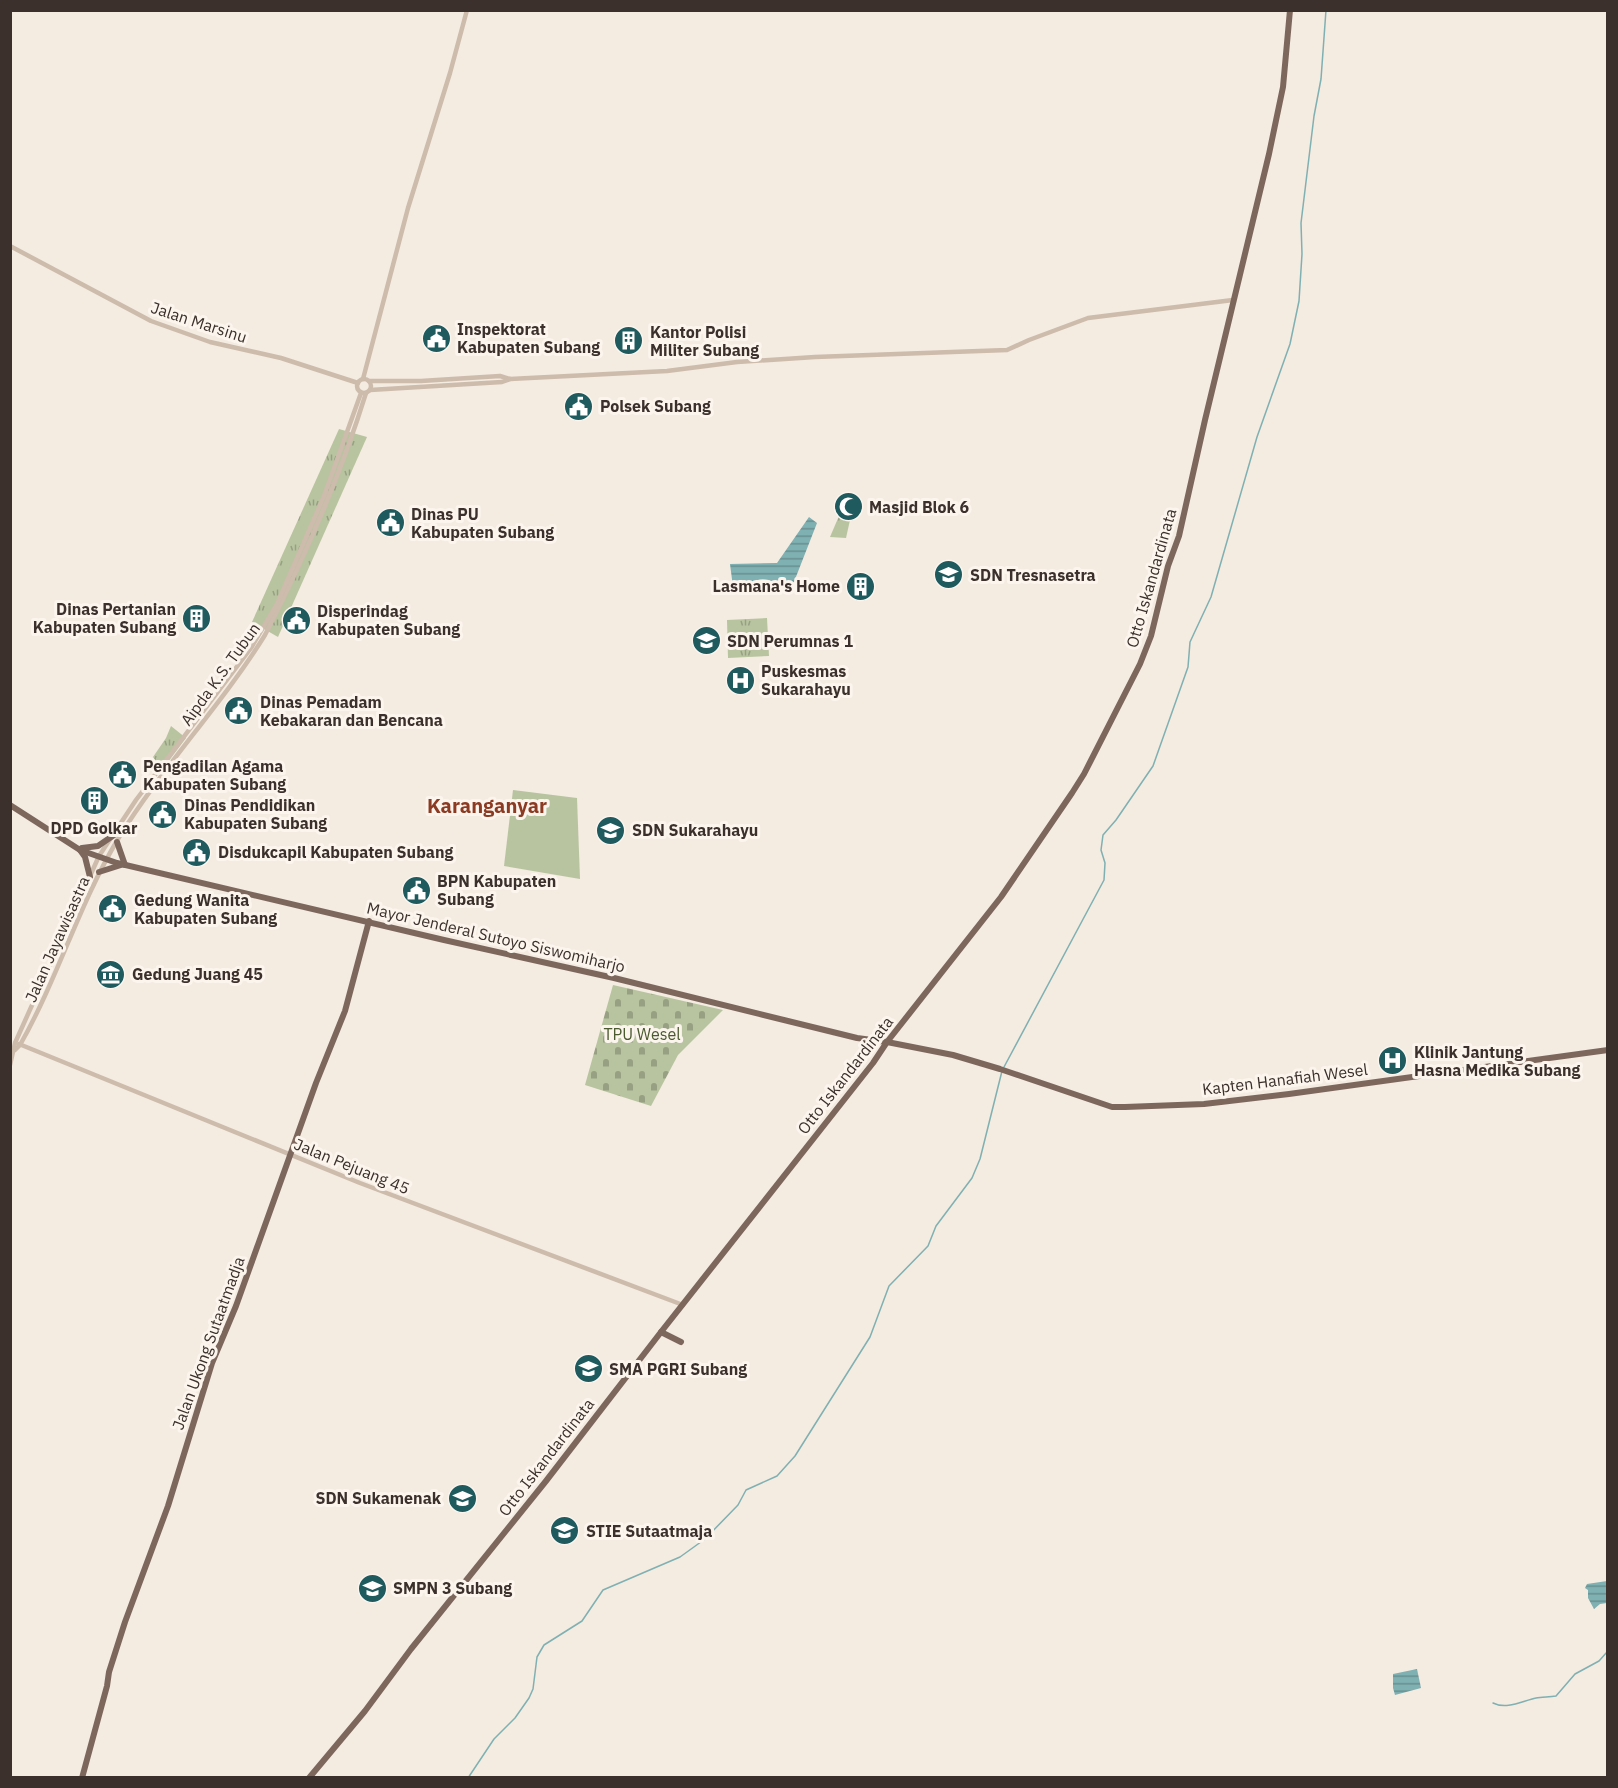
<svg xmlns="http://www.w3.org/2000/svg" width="1618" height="1788" font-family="'IBM Plex Sans',sans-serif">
	<defs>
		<pattern id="cemetery-stones" width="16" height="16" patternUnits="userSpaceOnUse" patternTransform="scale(1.5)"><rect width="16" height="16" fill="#b8c4a0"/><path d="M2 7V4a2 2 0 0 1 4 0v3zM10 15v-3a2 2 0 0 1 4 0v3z" fill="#97a083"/></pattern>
		<pattern id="park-tufts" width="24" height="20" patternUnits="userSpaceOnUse" patternTransform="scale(1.5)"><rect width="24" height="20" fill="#b8c4a0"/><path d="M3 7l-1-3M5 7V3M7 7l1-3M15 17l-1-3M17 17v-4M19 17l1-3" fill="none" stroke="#97a083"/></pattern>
		<pattern id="water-rules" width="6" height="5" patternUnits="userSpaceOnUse" patternTransform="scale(1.5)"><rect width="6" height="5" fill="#7fb0b2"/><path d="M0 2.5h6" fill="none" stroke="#699091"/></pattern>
	</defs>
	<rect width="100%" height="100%" fill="#f4ebe1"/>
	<polygon fill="#b8c4a0" points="513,790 577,798 580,879 504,866"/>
	<polygon fill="url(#cemetery-stones)" points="613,985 723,1010 678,1055 651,1106 585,1085"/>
	<g fill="url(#park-tufts)">
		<polygon points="339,429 367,437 278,637 252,622"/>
		<polygon points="839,516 850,520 846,538 830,537"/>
		<polygon points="767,618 769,656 728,658 727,620"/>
		<polygon points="171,726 186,738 162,770 153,757 166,738"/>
	</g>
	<g fill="url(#water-rules)">
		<path d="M 809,517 L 817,523 L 792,587 L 785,590 C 775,581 761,574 750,585 L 733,587 L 730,564 L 777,563 Z"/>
		<polygon points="1607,1581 1607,1603 1600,1604 1594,1609 1588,1598 1588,1590 1585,1588 1587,1584"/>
		<polygon points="1417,1669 1421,1688 1395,1695 1393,1688 1393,1674"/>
	</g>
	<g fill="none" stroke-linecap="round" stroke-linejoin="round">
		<g stroke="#7fb0b2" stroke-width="1.5">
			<polyline points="1004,1067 1104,880 1105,863 1101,850 1103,835 1116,820 1153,766 1188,667 1190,642 1211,597 1257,437 1290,344 1299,301 1302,254 1301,223 1314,116 1321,79 1326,10"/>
			<path d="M 1493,1703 C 1507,1710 1522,1701 1536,1698 C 1542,1697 1549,1697 1556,1696 L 1575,1674 L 1599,1661 L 1607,1652"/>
			<polyline points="468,1778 494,1739 515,1718 529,1698 533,1689 537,1657 544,1645 582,1621 603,1590 680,1557 705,1539 738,1505 746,1490 777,1476 795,1456 870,1337 889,1286 928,1246 936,1226 972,1178 980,1159 1002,1071"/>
		</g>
		<g stroke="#cdbbac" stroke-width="4.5">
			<polyline points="10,246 151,321 210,342 281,358 358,383"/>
			<circle cx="364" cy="386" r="7"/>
			<polyline points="363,379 408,208 450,73 467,10"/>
			<polyline points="369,381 421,381 500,376 510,379"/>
			<polyline points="370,390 502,382 510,379 667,371 737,362 815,357 1007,350 1029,340 1088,318 1233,300"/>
			<polyline points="19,1044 360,1183 683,1305"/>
			<path d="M 15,1050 L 20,1045 C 58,978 79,904 118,839 C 162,767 221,706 265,635 C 305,557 340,477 366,393"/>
			<polyline points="10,1065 15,1043 99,856 136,800 251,648 277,604 324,496 361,393"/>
		</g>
		<g stroke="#7d675c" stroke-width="6">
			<polyline points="10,805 80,850 117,863 444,940 614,978 857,1038 887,1042 953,1055 1000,1069 1112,1107 1125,1107 1204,1104 1289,1094 1608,1050"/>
			<polyline points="117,842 125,865"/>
			<polyline points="82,848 98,846 114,835"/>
			<polyline points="80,850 85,857 90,877"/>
			<polyline points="99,872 121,865"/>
			<polyline points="661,1332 681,1342"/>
			<polyline points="82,1778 107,1686 109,1672 125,1622 168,1506 212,1363 236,1306 316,1083 345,1011 369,921"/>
			<polyline points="309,1778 365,1711 411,1649 546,1481 661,1332 873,1063 887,1042 1001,897 1072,793 1084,774 1140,664 1151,636 1168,566 1179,536 1205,420 1269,154 1283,87 1290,10"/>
		</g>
	</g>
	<defs>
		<symbol id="civic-disc" viewBox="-11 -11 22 22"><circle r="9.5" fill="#1f5a5e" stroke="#fbf5ee"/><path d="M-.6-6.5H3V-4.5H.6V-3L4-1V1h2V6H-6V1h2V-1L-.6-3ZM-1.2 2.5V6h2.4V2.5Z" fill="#fff"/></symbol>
		<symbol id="building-disc" viewBox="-11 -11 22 22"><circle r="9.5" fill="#1f5a5e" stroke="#fbf5ee"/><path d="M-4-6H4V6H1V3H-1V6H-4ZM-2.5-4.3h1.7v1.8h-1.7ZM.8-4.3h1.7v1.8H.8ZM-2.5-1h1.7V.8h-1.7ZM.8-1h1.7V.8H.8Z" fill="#fff"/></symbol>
		<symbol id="mosque-disc" viewBox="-11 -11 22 22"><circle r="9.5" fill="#1f5a5e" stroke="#fbf5ee"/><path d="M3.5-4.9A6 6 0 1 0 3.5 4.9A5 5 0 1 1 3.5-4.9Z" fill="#fff"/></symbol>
		<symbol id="school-disc" viewBox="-11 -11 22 22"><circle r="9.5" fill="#1f5a5e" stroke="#fbf5ee"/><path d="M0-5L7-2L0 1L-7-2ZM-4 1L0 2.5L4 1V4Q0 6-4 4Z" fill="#fff"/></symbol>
		<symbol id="hospital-disc" viewBox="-11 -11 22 22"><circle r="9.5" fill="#1f5a5e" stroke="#fbf5ee"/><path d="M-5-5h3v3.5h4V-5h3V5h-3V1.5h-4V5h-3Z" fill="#fff"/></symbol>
		<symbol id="museum-disc" viewBox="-11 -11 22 22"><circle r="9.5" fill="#1f5a5e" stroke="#fbf5ee"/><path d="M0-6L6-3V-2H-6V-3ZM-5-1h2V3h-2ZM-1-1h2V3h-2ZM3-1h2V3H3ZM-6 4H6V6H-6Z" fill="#fff"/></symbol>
		<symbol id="university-disc" viewBox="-11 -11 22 22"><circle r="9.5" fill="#1f5a5e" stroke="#fbf5ee"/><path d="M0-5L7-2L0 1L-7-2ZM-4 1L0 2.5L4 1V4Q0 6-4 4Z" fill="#fff"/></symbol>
	</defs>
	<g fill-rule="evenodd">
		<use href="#civic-disc" x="420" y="322" width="33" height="33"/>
		<use href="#building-disc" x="612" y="324" width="33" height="33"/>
		<use href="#civic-disc" x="562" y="390" width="33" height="33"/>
		<use href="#mosque-disc" x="832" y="490" width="33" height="33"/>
		<use href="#civic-disc" x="374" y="506" width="33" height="33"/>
		<use href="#school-disc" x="932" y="558" width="33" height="33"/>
		<use href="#building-disc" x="844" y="570" width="33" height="33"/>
		<use href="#building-disc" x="180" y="602" width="33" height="33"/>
		<use href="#civic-disc" x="280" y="604" width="33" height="33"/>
		<use href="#school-disc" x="690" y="624" width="33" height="33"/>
		<use href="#hospital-disc" x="724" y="664" width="33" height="33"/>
		<use href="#civic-disc" x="222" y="694" width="33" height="33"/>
		<use href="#civic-disc" x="106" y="758" width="33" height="33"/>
		<use href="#building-disc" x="78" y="784" width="33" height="33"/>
		<use href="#civic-disc" x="146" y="798" width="33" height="33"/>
		<use href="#school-disc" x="594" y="814" width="33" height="33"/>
		<use href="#civic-disc" x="180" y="836" width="33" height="33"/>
		<use href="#civic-disc" x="400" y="874" width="33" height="33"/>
		<use href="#civic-disc" x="96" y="892" width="33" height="33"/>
		<use href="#museum-disc" x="94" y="958" width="33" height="33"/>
		<use href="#hospital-disc" x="1376" y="1044" width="33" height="33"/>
		<use href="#school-disc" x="572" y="1352" width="33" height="33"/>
		<use href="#school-disc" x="446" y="1482" width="33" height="33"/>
		<use href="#university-disc" x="548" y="1514" width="33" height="33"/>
		<use href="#school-disc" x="356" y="1572" width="33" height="33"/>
	</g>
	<g text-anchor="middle" stroke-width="6" stroke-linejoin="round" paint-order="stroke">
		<g font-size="16" fill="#3b302b" stroke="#fbf5ee">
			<text transform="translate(199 322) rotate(18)" y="6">Jalan Marsinu</text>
			<text transform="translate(1151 578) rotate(-74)" y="6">Otto Iskandardinata</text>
			<text transform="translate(220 674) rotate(-54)" y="6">Aipda K.S. Tubun</text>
			<text transform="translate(496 937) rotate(13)" y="6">Mayor Jenderal Sutoyo Siswomiharjo</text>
			<text transform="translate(57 939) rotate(-66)" y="6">Jalan Jayawisastra</text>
			<text transform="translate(845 1075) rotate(-52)" y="6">Otto Iskandardinata</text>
			<text transform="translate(1285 1079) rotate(-7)" y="6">Kapten Hanafiah Wesel</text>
			<text transform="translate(352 1166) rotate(22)" y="6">Jalan Pejuang 45</text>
			<text transform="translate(208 1343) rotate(-70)" y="6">Jalan Ukong Sutaatmadja</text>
			<text transform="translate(546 1457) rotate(-52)" y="6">Otto Iskandardinata</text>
		</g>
		<g font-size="16" font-weight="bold" fill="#3b302b" stroke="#fbf5ee" text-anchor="start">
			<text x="457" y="335">Inspektorat<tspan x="457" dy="18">Kabupaten Subang</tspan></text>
			<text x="650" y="338">Kantor Polisi<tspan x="650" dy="18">Militer Subang</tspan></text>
			<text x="600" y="412">Polsek Subang</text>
			<text x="869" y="513">Masjid Blok 6</text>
			<text x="411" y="520">Dinas PU<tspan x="411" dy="18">Kabupaten Subang</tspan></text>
			<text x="970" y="581">SDN Tresnasetra</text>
			<text x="840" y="592" text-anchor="end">Lasmana's Home</text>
			<text x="176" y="615" text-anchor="end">Dinas Pertanian<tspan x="176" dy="18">Kabupaten Subang</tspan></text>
			<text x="317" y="617">Disperindag<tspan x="317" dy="18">Kabupaten Subang</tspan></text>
			<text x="727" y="647">SDN Perumnas 1</text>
			<text x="761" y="677">Puskesmas<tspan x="761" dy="18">Sukarahayu</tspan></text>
			<text x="260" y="708">Dinas Pemadam<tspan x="260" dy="18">Kebakaran dan Bencana</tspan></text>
			<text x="143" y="772">Pengadilan Agama<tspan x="143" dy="18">Kabupaten Subang</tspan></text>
			<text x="184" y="811">Dinas Pendidikan<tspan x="184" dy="18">Kabupaten Subang</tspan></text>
			<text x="94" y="834" text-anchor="middle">DPD Golkar</text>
			<text x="632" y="836">SDN Sukarahayu</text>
			<text x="218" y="858">Disdukcapil Kabupaten Subang</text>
			<text x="437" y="887">BPN Kabupaten<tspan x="437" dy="18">Subang</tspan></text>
			<text x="134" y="906">Gedung Wanita<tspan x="134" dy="18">Kabupaten Subang</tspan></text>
			<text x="132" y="980">Gedung Juang 45</text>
			<text x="1414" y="1058">Klinik Jantung<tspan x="1414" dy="18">Hasna Medika Subang</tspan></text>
			<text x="609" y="1375">SMA PGRI Subang</text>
			<text x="441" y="1504" text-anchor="end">SDN Sukamenak</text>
			<text x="586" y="1537">STIE Sutaatmaja</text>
			<text x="393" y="1594">SMPN 3 Subang</text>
		</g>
		<g font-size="16" fill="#4a5a2e" stroke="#fbf5ee">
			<text x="642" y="1040">TPU Wesel</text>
		</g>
		<g font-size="20" font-weight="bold" fill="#8c3b22" stroke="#fbf5ee">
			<text x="487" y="813">Karanganyar</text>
		</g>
	</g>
	<rect width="1618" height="1788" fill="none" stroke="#3b302b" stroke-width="24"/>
</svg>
